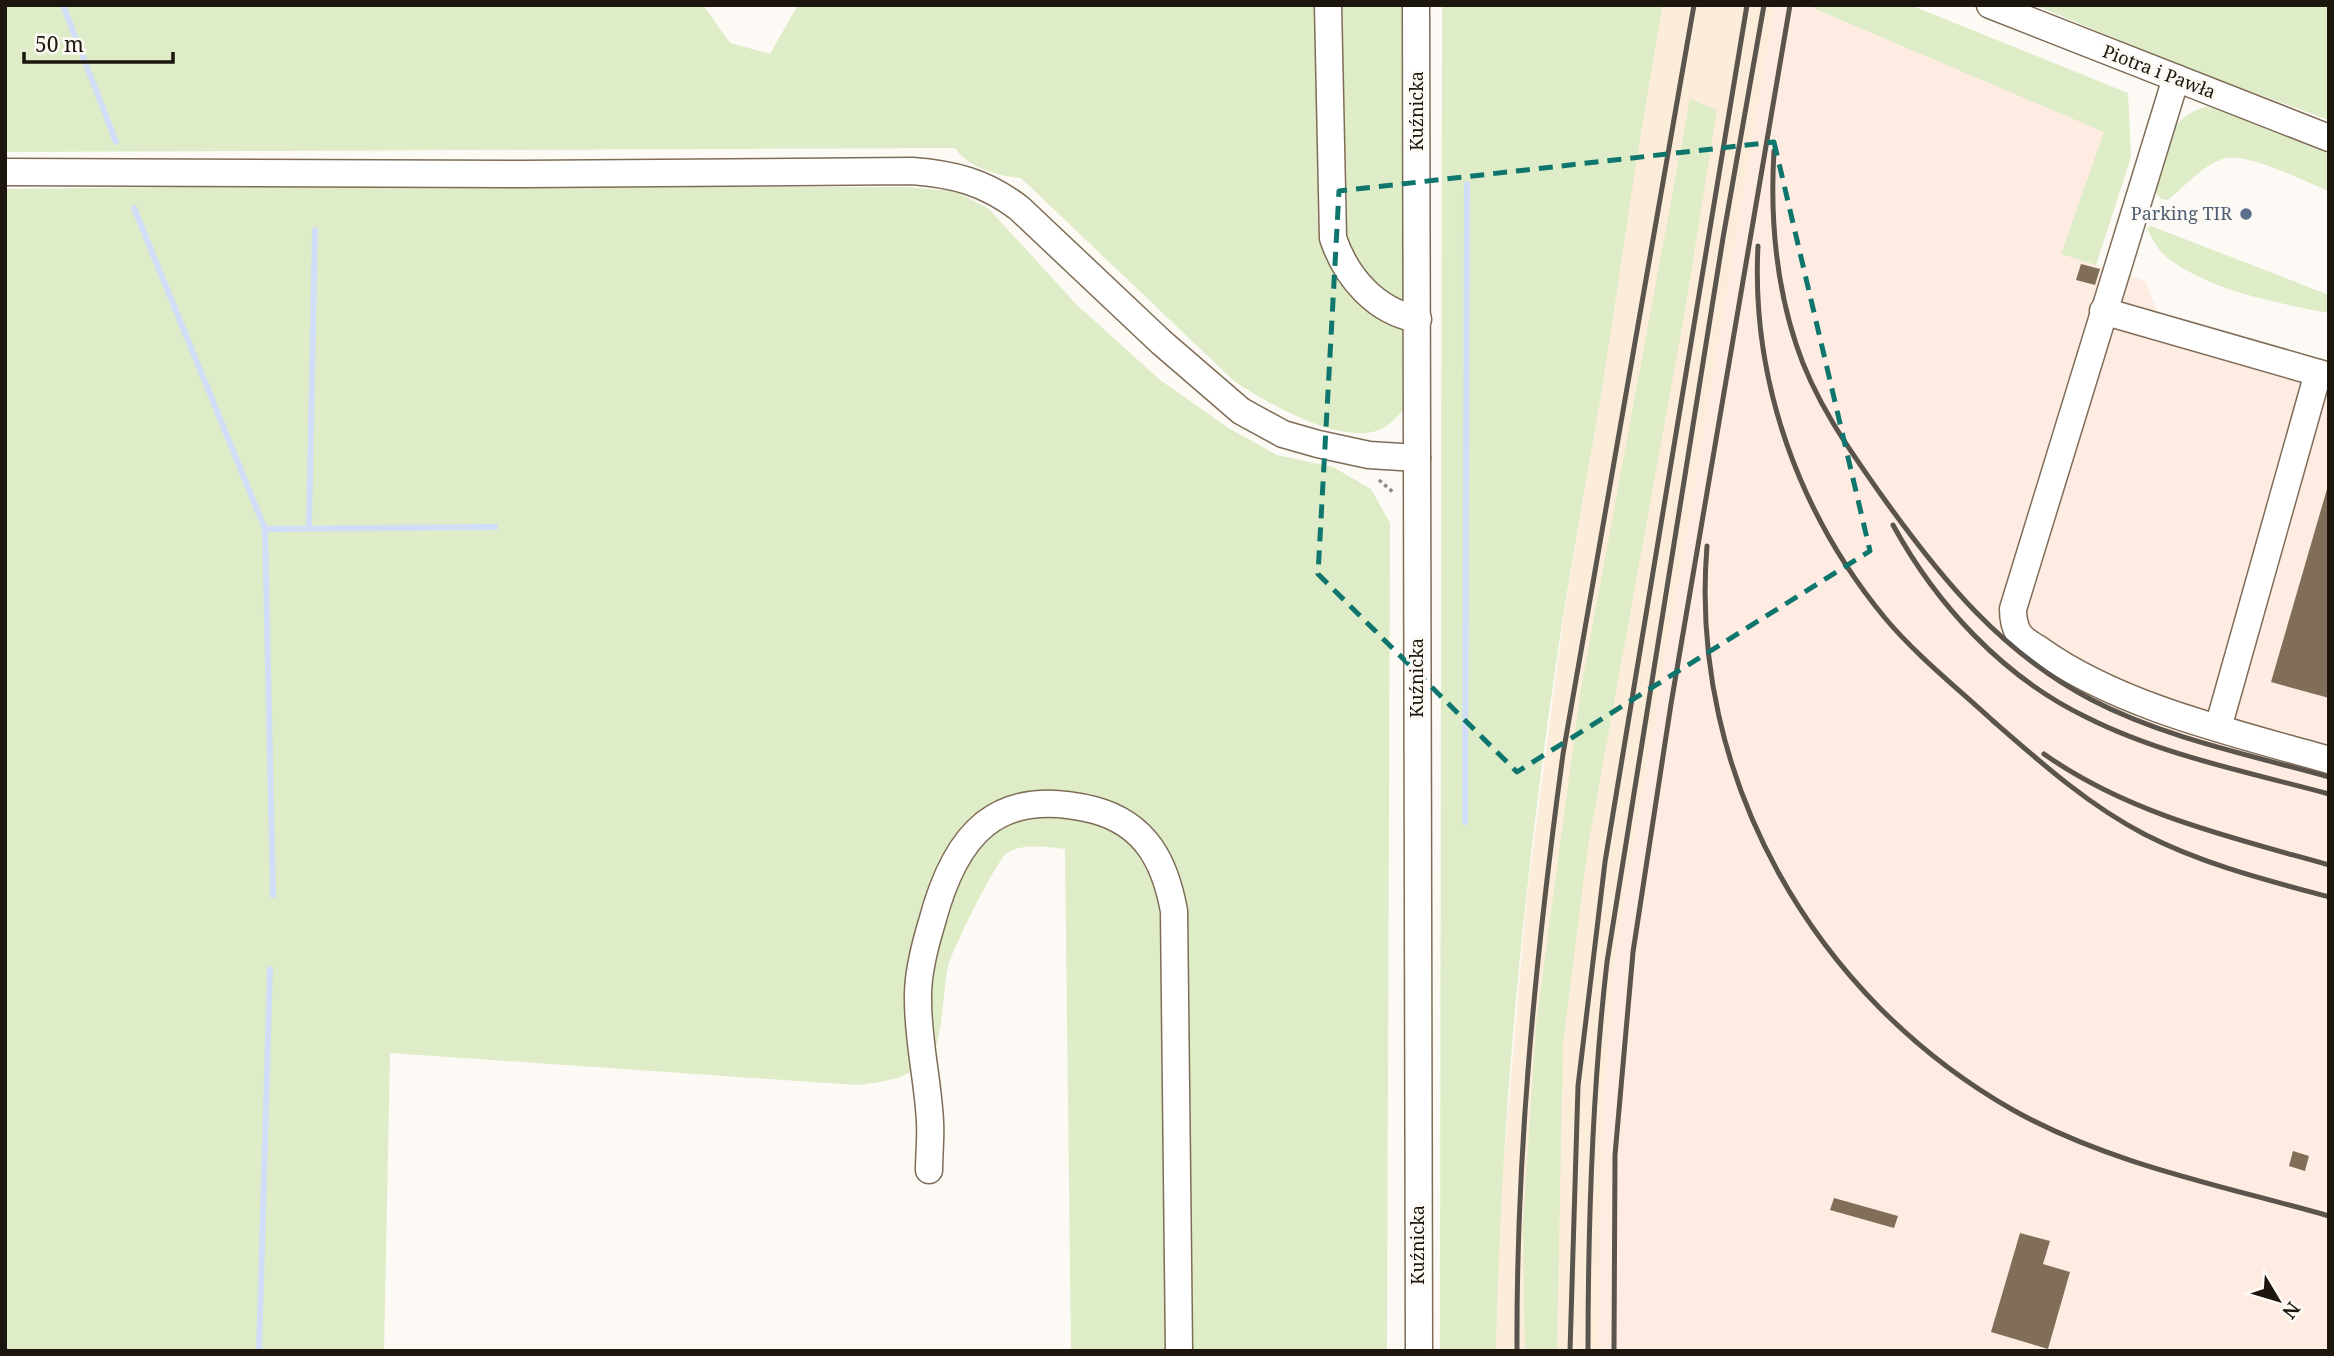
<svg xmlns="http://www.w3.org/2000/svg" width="2334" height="1356" font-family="'Noto Serif',serif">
	<rect width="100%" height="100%" fill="#fdf9f4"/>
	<polygon fill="#fcecda" points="1663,5 1775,5 1616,952 1603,1110 1598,1351 1496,1351 1498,1227 1527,895 1565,607 1602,389 1635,157"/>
	<polygon fill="#feece2" points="1775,5 1806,5 2105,132 2062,254 2145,281 2159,316 2329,364 2329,1351 1598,1351 1603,1110 1616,952"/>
	<g fill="#deecc7">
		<path d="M 5,5 L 703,5 L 730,43 L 770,54 L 798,5 L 1416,5 L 1418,393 C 1408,403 1399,417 1388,425 C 1352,453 1267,403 1234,381 L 1021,178 C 998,176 969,168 955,148 L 5,152 Z"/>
		<path d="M 1442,5 L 1663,5 C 1639,133 1622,261 1602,389 C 1590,461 1577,532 1565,604 C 1527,850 1501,1102 1496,1351 L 1440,1351 Z"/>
		<polygon points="1806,5 1910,5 2128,93 2131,157 2096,265 2061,254 2104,132"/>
		<polygon points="2035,5 2329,5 2329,120 2186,68"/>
		<polygon points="1690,99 1717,110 1684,316 1588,846 1563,1043 1557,1351 1525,1351 1523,1225 1536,1025 1581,688"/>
		<path d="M 2206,107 L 2219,109 L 2329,154 L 2329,191 C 2305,182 2250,153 2226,158 C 2205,163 2184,187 2168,200 L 2161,199 L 2151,186 C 2163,153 2167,116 2206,107 Z"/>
		<path d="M 185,187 L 903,187 L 954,191 L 989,209 L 1077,305 L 1160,380 L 1230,429 L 1277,455 L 1333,467 L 1371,489 L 1390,523 L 1387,1351 L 1071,1351 L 1065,849 C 1049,847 1021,843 1007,853 C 996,861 951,952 948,967 C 943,987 943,1037 933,1052 C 916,1078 885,1082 857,1085 L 390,1053 L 384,1351 L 5,1351 L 5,189 Z"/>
		<path d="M 2151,226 L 2329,295 L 2329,313 C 2277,303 2212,291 2169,259 C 2159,252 2152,239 2147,228 Z"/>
	</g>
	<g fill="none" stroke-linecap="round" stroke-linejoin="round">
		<g stroke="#d2def8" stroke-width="6">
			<polyline points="63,5 116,142"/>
			<polyline points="134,208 265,529 273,895"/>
			<polyline points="309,528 315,230"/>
			<polyline points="265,529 495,527"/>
			<polyline points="1465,822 1467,184"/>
			<polyline points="259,1351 270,969"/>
		</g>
	</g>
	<g fill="#806e59">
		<polygon points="2081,264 2100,269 2095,285 2076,280"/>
		<polygon points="2329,482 2329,698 2271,682"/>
		<polygon points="2293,1151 2309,1156 2305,1171 2289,1166"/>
		<polygon points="1834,1198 1898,1216 1894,1228 1830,1210"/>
		<polygon points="2020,1233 2050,1241 2043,1264 2070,1272 2048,1349 1991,1332"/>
	</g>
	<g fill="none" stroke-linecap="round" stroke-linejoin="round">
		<defs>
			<g id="minor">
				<path d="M 1328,5 L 1333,238 C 1346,277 1376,312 1418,319"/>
				<polyline points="1416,5 1419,1351"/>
				<polyline points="1990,5 2329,138"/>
				<path d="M 2176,78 L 2013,609 C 2013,618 2014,626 2019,634 C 2024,641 2034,646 2040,650 C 2120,707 2235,733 2329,760"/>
				<path d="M 5,172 L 523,174 L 912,171 C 953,174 985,182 1019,208 L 1161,342 L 1241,411 L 1283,434 L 1318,444 L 1369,455 L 1417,458"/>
				<polyline points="2103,311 2329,376"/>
				<polyline points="2218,728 2318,373"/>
				<path d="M 929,1170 C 929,1154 931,1138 930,1122 C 928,1079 917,1038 918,995 C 918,971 925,945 932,922 C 955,835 996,785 1094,810 C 1146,824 1165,862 1174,911 L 1179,1351"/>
			</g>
		</defs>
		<use href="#minor" stroke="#7f6c57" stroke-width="29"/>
		<polyline stroke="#8f8a83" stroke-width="3.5" stroke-dasharray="3.5 3.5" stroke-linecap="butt" points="1379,480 1394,493"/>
		<use href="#minor" stroke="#fff" stroke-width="26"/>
		<g stroke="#5a544d" stroke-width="5">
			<path d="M 1774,151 C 1770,217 1775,280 1796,344 C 1814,400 1848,448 1882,496 C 1940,577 2001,653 2092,700 C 2165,738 2250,755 2329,777"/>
			<path d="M 1758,246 C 1751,381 1799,514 1885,618 C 1916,655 1956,687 1992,720 C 2040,762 2087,804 2144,834 C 2202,864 2266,880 2329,897"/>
			<path d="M 1893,525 C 1936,604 2003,677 2086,717 C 2161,755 2248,772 2329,794"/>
			<path d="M 1707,546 C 1688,777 1814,997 2013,1110 C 2109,1164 2224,1186 2329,1216"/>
			<path d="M 2044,754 C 2129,814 2230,837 2329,865"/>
			<path d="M 1517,1351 C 1516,1150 1536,953 1563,754 L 1694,5"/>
			<polyline points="1570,1351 1578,1086 1605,862 1747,5"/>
			<path d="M 1588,1351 C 1588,1220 1592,1092 1607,962 L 1723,238 L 1764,5"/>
			<polyline points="1614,1351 1615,1155 1633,952 1671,704 1790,5"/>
		</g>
	</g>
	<path fill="none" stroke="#0f766e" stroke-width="5" stroke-dasharray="14 9" stroke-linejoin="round" d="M 1774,142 L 1870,551 L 1517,772 L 1318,574 L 1339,191 Z"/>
	<circle fill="#5c6f8a" stroke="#fdf9f4" stroke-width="2.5" cx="2246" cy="214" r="7"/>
	<g text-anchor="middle" stroke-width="6" stroke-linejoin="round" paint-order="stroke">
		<g font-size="18" fill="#1d160e" stroke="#fdf9f4">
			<text transform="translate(2159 72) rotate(21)" y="6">Piotra i Pawła</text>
			<text transform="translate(1417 111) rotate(-90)" y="6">Kuźnicka</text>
			<text transform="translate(1417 678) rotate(-90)" y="6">Kuźnicka</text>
			<text transform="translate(1418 1245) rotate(-90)" y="6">Kuźnicka</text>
		</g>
		<g font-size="18" fill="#4e5e75" stroke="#fdf9f4" text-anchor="end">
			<text x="2232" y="220">Parking TIR</text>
		</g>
	</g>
	<rect width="2334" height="1356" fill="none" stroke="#1d160e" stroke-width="14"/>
	<g transform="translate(2278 1300) rotate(128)" stroke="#fdf9f4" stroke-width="5" paint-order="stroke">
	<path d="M0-5L12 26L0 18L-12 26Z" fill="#1d160e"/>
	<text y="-10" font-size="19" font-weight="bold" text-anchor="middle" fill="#1d160e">N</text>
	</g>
	<path d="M24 52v10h149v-10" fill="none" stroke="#1d160e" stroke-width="3.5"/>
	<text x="35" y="52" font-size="21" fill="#1d160e" stroke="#fdf9f4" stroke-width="5" paint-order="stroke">50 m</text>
</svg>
